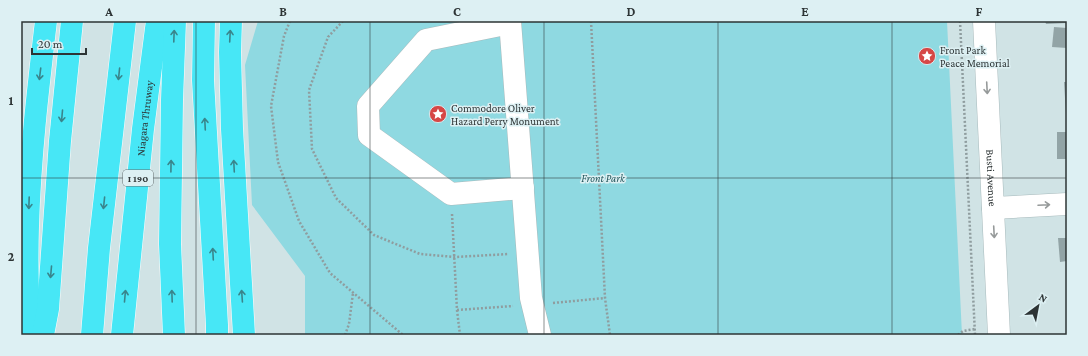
<svg xmlns="http://www.w3.org/2000/svg" width="1088" height="356" font-family="'Crimson Pro',serif">
	<rect width="100%" height="100%" fill="#d0e3e5"/>
	<polygon fill="#8fd9e1" points="258,21 947,21 962,335 305,335 305,276 252,205 245,65"/>
	<g fill="#92a4a6">
		<polygon points="1045,21 1067,21 1067,23 1046,24"/>
		<polygon points="1054,27 1067,28 1067,48 1052,47"/>
		<polygon points="1064,82 1067,82 1067,114 1066,114"/>
		<rect x="1057" y="132" width="10" height="27"/>
		<polygon points="1058,238 1067,238 1067,261 1060,262"/>
	</g>
	<g fill="none" stroke-linecap="round" stroke-linejoin="round">
		<defs>
			<g id="minor">
				<polyline points="510,21 531,298 540,335"/>
				<path id="s1" d="M 984,21 L 999,335"/>
				<polyline points="510,23 426,40 368,106 369,135 451,194 523,188"/>
				<polyline points="993,208 1067,204"/>
			</g>
			<g id="highway">
				<polyline points="204,21 203,80 217,325 217,335"/>
				<polyline points="231,21 230,52 232,129 244,335"/>
				<path d="M 31,335 C 27,299 27,262 28,226 C 30,157 38,89 46,21"/>
				<polyline points="43,335 48,309 60,141 72,21"/>
				<polyline points="92,335 99,248 125,21"/>
				<path id="s2" d="M 122,335 L 143,129 L 157,21"/>
				<polyline points="174,335 170,244 172,100 175,21"/>
			</g>
		</defs>
		<use href="#minor" stroke="#a7babc" stroke-width="23"/>
		<use href="#highway" stroke="#fff" stroke-width="23"/>
		<g stroke="#8f9d9f" stroke-width="2.5" stroke-dasharray="2 2" stroke-linecap="butt">
			<polyline points="290,21 284,36 271,106 278,162 299,221 330,273 403,335"/>
			<polyline points="343,21 328,37 309,90 312,149 336,198 374,235 420,254 455,257 509,254"/>
			<polyline points="591,21 605,298 610,335"/>
			<polyline points="960,21 975,335"/>
			<polyline points="452,214 457,310 460,335"/>
			<polyline points="553,303 605,298"/>
			<polyline points="457,310 513,306"/>
			<polyline points="345,335 349,324 353,293"/>
			<polyline points="958,335 963,331 975,329"/>
		</g>
		<use href="#minor" stroke="#fff" stroke-width="22"/>
		<use href="#highway" stroke="#47e7f6" stroke-width="22"/>
	</g>
	<defs><path id="oneway-shaft" d="M-6 0H5M1.5-3L5.5 0L1.5 3" fill="none" stroke-width="1.6" stroke-linecap="round" stroke-linejoin="round"/></defs>
	<g stroke="#39858c">
		<use href="#oneway-shaft" transform="translate(174 36) rotate(-88)"/>
		<use href="#oneway-shaft" transform="translate(230 36) rotate(-87)"/>
		<use href="#oneway-shaft" transform="translate(40 74) rotate(97)"/>
		<use href="#oneway-shaft" transform="translate(119 74) rotate(96)"/>
		<use href="#oneway-shaft" transform="translate(62 116) rotate(95)"/>
		<use href="#oneway-shaft" transform="translate(205 124) rotate(-93)"/>
		<use href="#oneway-shaft" transform="translate(171 166) rotate(-89)"/>
		<use href="#oneway-shaft" transform="translate(234 166) rotate(-93)"/>
		<use href="#oneway-shaft" transform="translate(29 203) rotate(92)"/>
		<use href="#oneway-shaft" transform="translate(104 203) rotate(96)"/>
		<use href="#oneway-shaft" transform="translate(213 254) rotate(-93)"/>
		<use href="#oneway-shaft" transform="translate(51 272) rotate(95)"/>
		<use href="#oneway-shaft" transform="translate(125 296) rotate(-85)"/>
		<use href="#oneway-shaft" transform="translate(172 296) rotate(-92)"/>
		<use href="#oneway-shaft" transform="translate(242 296) rotate(-94)"/>
	</g>
	<g stroke="#969a9a">
		<use href="#oneway-shaft" transform="translate(987 88) rotate(87)"/>
		<use href="#oneway-shaft" transform="translate(1044 205) rotate(-3)"/>
		<use href="#oneway-shaft" transform="translate(994 232) rotate(87)"/>
	</g>
	<path fill="none" stroke="#2d3435" stroke-width="1" stroke-opacity="0.55" d="M 196,21 L 196,335M 370,21 L 370,335M 544,21 L 544,335M 718,21 L 718,335M 892,21 L 892,335M 21,178 L 1067,178"/>
	<defs>
		<symbol id="sight-disc" viewBox="-11 -11 22 22"><circle r="9.5" fill="#d64746" stroke="#ddf0f3"/><path d="M0-6L1.8-2.2L6-1.7L2.9 1.2L3.7 5.4L0 3.3L-3.7 5.4L-2.9 1.2L-6-1.7L-1.8-2.2Z" fill="#fff"/></symbol>
	</defs>
	<g fill-rule="evenodd">
		<use href="#sight-disc" x="917" y="46" width="20" height="20"/>
		<use href="#sight-disc" x="428" y="104" width="20" height="20"/>
	</g>
	<g text-anchor="middle" stroke-width="3" stroke-linejoin="round" paint-order="stroke">
		<rect fill="#ddf0f3" stroke="#626c6e" stroke-width="1" x="123" y="170" width="30" height="16" rx="3"/>
		<g font-size="10" font-weight="bold" fill="#2d3435">
			<text x="138" y="182">I 190</text>
		</g>
		<g font-size="11" fill="#2d3435" stroke="#ddf0f3" text-anchor="start">
			<text x="940" y="54">Front Park<tspan x="940" dy="13">Peace Memorial</tspan></text>
			<text x="451" y="112">Commodore Oliver<tspan x="451" dy="13">Hazard Perry Monument</tspan></text>
		</g>
		<g font-size="11" fill="#2d3435" stroke="#ddf0f3">
			<text dy="4" stroke="none"><textPath href="#s2" startOffset="218">Niagara Thruway</textPath></text>
			<text dy="4" stroke="none"><textPath href="#s1" startOffset="157">Busti Avenue</textPath></text>
		</g>
		<g font-size="11" font-style="italic" fill="#22565c" stroke="#ddf0f3">
			<text x="603" y="182">Front Park</text>
		</g>
	</g>
	<rect width="1088" height="356" fill="none" stroke="#ddf0f3" stroke-width="44"/>
	<g transform="translate(1038 306) rotate(32)" stroke="#ddf0f3" stroke-width="3" paint-order="stroke">
	<path d="M0-3L7 15L0 10L-7 15Z" fill="#2d3435"/>
	<text y="-6" font-size="11" font-weight="bold" text-anchor="middle" fill="#2d3435">N</text>
	</g>
	<path d="M32 48v6h54v-6" fill="none" stroke="#2d3435" stroke-width="2"/>
	<text x="38" y="48" font-size="12" fill="#2d3435" stroke="#ddf0f3" stroke-width="3" paint-order="stroke">20 m</text>
	<rect x="22" y="22" width="1044" height="312" fill="none" stroke="#2d3435" stroke-width="1.5"/>
	<g font-size="13" text-anchor="middle" font-weight="bold" fill="#2d3435">
		<text x="109" y="16">A</text>
		<text x="283" y="16">B</text>
		<text x="457" y="16">C</text>
		<text x="631" y="16">D</text>
		<text x="805" y="16">E</text>
		<text x="979" y="16">F</text>
		<text x="11" y="105">1</text>
		<text x="11" y="261">2</text>
	</g>
</svg>
